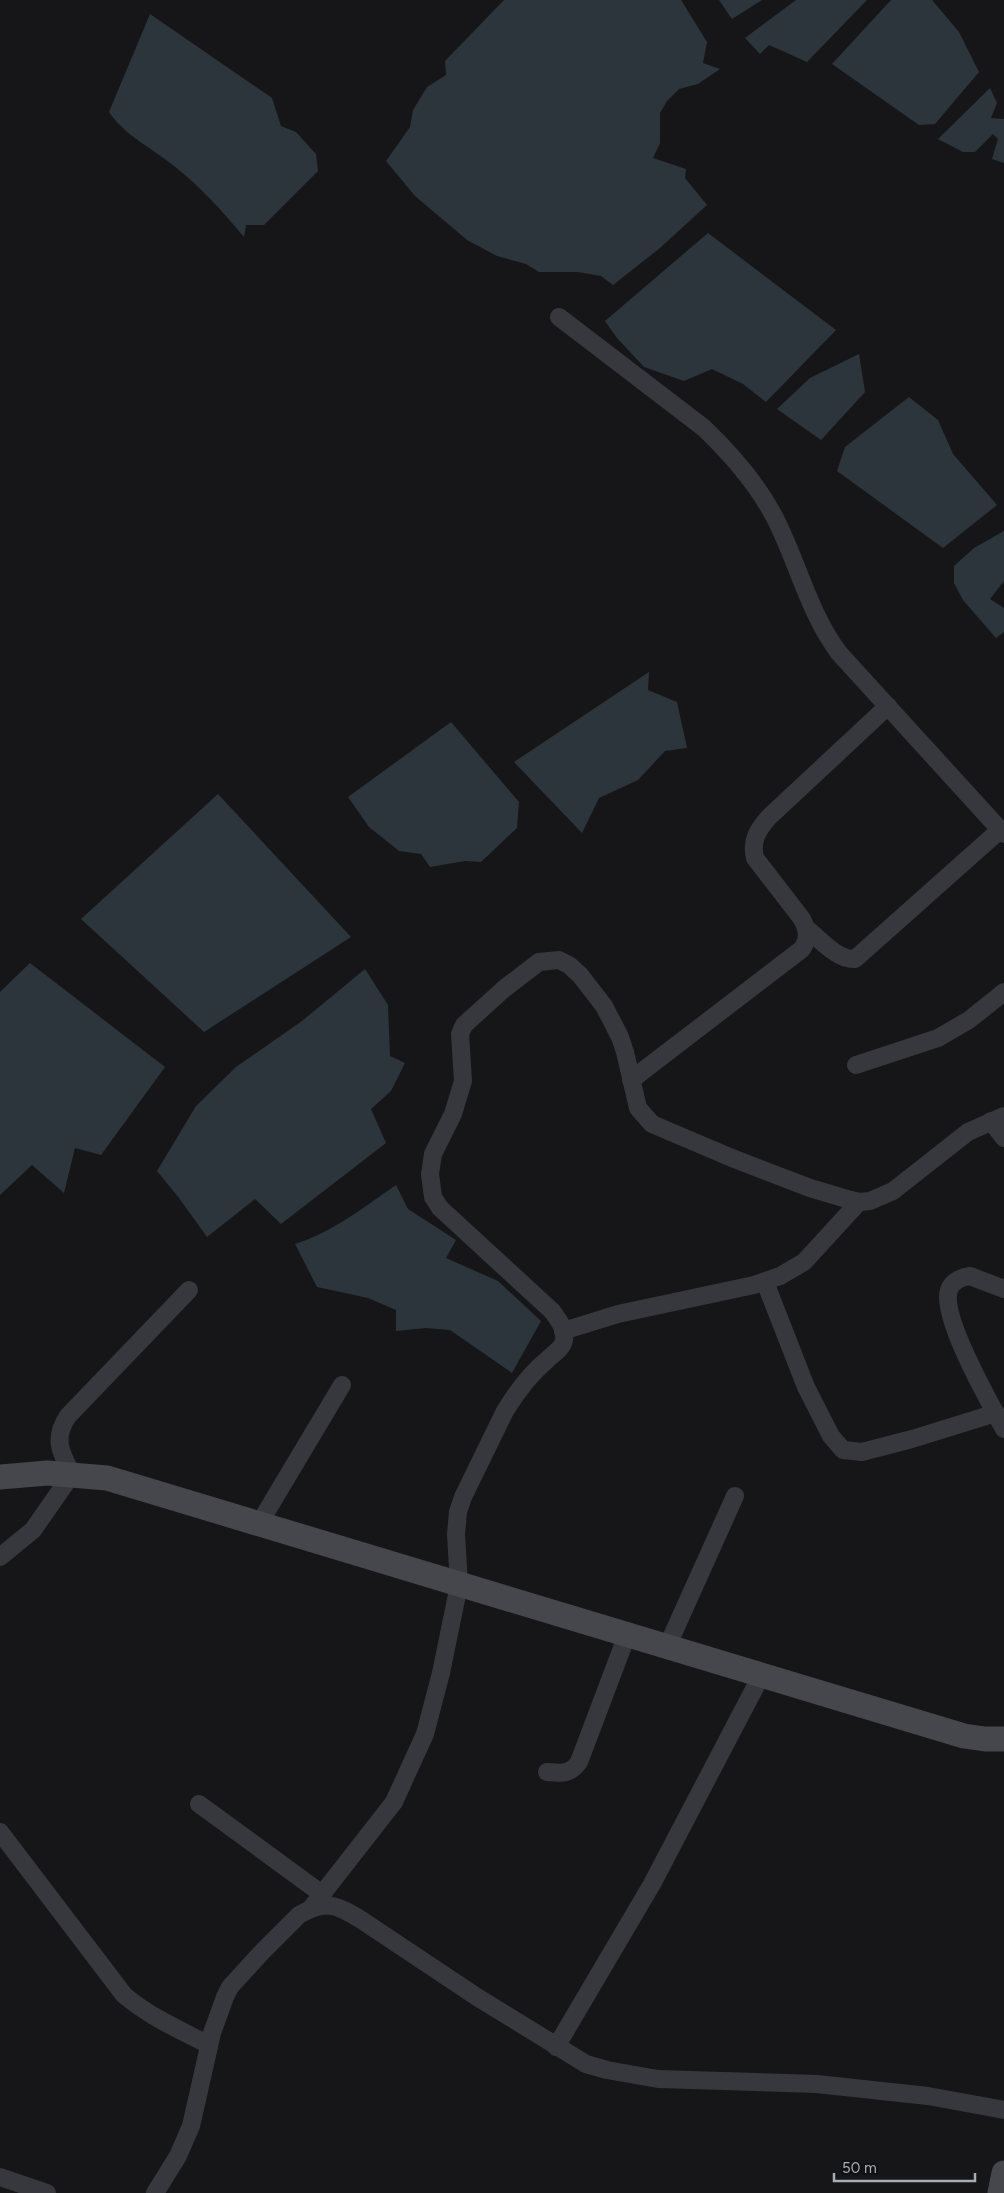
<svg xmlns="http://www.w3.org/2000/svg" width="1004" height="2193" font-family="Figtree,sans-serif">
	<rect width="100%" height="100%" fill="#161618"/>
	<g fill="#2c353c">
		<polygon points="504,0 681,0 707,42 703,63 720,69 698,84 679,89 667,101 660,113 660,143 653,158 686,169 685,178 707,205 660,248 613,285 601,276 578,272 539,272 526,264 497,256 467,240 415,196 386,161 410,127 413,110 427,87 446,75 445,61"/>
		<polygon points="719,0 762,0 732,19"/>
		<polygon points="796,0 867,0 807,62 769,45 760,54 745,38"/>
		<polygon points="891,0 932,0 959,32 979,72 935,124 919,125 832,64"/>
		<path d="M 150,14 L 272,98 L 281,126 L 296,132 L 316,154 L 318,171 L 264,225 L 246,225 L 244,237 C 223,212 200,186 174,166 C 152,148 125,136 109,112 Z"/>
		<polygon points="990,88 997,103 991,118 1004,119 1004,163 992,159 998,139 993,134 975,152 963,152 938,139"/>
		<polygon points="708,233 836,330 766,402 743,384 712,369 684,381 644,367 617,338 605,321"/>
		<polygon points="859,354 865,392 821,440 777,409 810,378"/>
		<polygon points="909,397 938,420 953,454 997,505 943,548 837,471 845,447"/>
		<polygon points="1004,531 1004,581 990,599 1004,608 1004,632 996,638 963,600 954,583 954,566 974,548"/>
		<polygon points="649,672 648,690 677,702 687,748 665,751 638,780 599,798 582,833 514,762"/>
		<polygon points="451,722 519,802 517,828 481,862 465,861 430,867 421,854 399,851 369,827 348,797"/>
		<polygon points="218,794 351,937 204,1032 81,919"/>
		<polygon points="30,963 165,1067 101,1155 75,1148 64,1193 32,1165 0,1195 0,992"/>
		<polygon points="365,969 388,1005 390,1056 405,1063 391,1091 371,1109 386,1143 281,1224 255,1199 207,1237 179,1198 157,1171 196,1106 236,1067 302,1021"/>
		<path d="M 396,1185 L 408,1209 L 456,1240 L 446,1258 L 498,1281 L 541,1321 L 512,1373 L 450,1330 L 426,1328 L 396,1331 L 396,1310 L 368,1298 L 317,1287 L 295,1244 C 333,1232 364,1207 396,1185 Z"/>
	</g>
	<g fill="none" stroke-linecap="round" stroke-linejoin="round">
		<g stroke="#37383d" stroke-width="18">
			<path d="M 559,317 L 704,428 C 731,454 758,485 775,518 C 798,563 809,613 839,653 L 1004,834"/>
			<path d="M 807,929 C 820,939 837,960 855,959 L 1000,830"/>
			<polyline points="856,1065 938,1038 969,1020 1004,992"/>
			<path d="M 631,1080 L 802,949 C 809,938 808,931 802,919 L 755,858 C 751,841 757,831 768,818 L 888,706"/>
			<polyline points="991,1121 1004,1138"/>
			<polyline points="765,1282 806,1387 831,1436 843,1450 862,1452 912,1439 996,1413"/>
			<path d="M 1004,1289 L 970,1276 C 962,1277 952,1281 949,1290 C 940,1316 990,1403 1004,1429"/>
			<polyline points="563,1331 618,1314 754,1285 780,1276 804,1262 859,1202"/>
			<polyline points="259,1524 342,1385"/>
			<path d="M 0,1557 L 33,1530 L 72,1474 C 60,1452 53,1438 68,1416 L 189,1290"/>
			<polyline points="667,1647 735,1496"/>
			<path d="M 547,1772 C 561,1773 570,1775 579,1762 L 627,1635"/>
			<polyline points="199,1804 322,1894"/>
			<path d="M 0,1832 L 124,1995 C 150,2017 180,2030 209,2045"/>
			<path d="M 312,1907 L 394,1802 L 425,1734 L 441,1673 L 459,1585 L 456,1534 L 458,1512 L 463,1497 L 505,1411 C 516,1393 530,1374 547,1360 C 553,1354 563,1348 564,1340 C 566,1329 558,1319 552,1311 L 440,1208 L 433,1197 L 430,1174 L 433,1154 L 453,1114 L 463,1081 L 460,1034 L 464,1025 L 505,988 L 539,962 L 559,960 L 569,965 L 580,975 L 604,1006 L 620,1037 L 625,1052 L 638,1108 L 652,1124 L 732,1158 L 810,1188 L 847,1199 L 859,1202 L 870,1201 L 893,1191 L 968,1132 L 1004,1116"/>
			<polyline points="556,2047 652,1884 761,1676"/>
			<polyline points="0,2177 47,2193"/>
			<path d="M 155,2193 L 178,2156 L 191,2126 L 212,2033 L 225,1997 L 230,1987 L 261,1953 L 299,1915 C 325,1900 336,1904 360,1919 L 477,1997 L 586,2064 L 607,2070 L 658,2079 L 817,2084 L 928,2096 L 1004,2110"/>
		</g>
		<g stroke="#45474d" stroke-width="25">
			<polyline points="0,1477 47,1473 107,1478 964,1736 985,1739 1004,1739"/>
			<polyline points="1000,2193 1004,2173"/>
		</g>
	</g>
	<path d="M834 2173v8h141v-8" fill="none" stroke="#a8adb8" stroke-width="2.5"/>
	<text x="842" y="2173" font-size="15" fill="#a8adb8" stroke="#111113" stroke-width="4" paint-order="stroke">50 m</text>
</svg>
